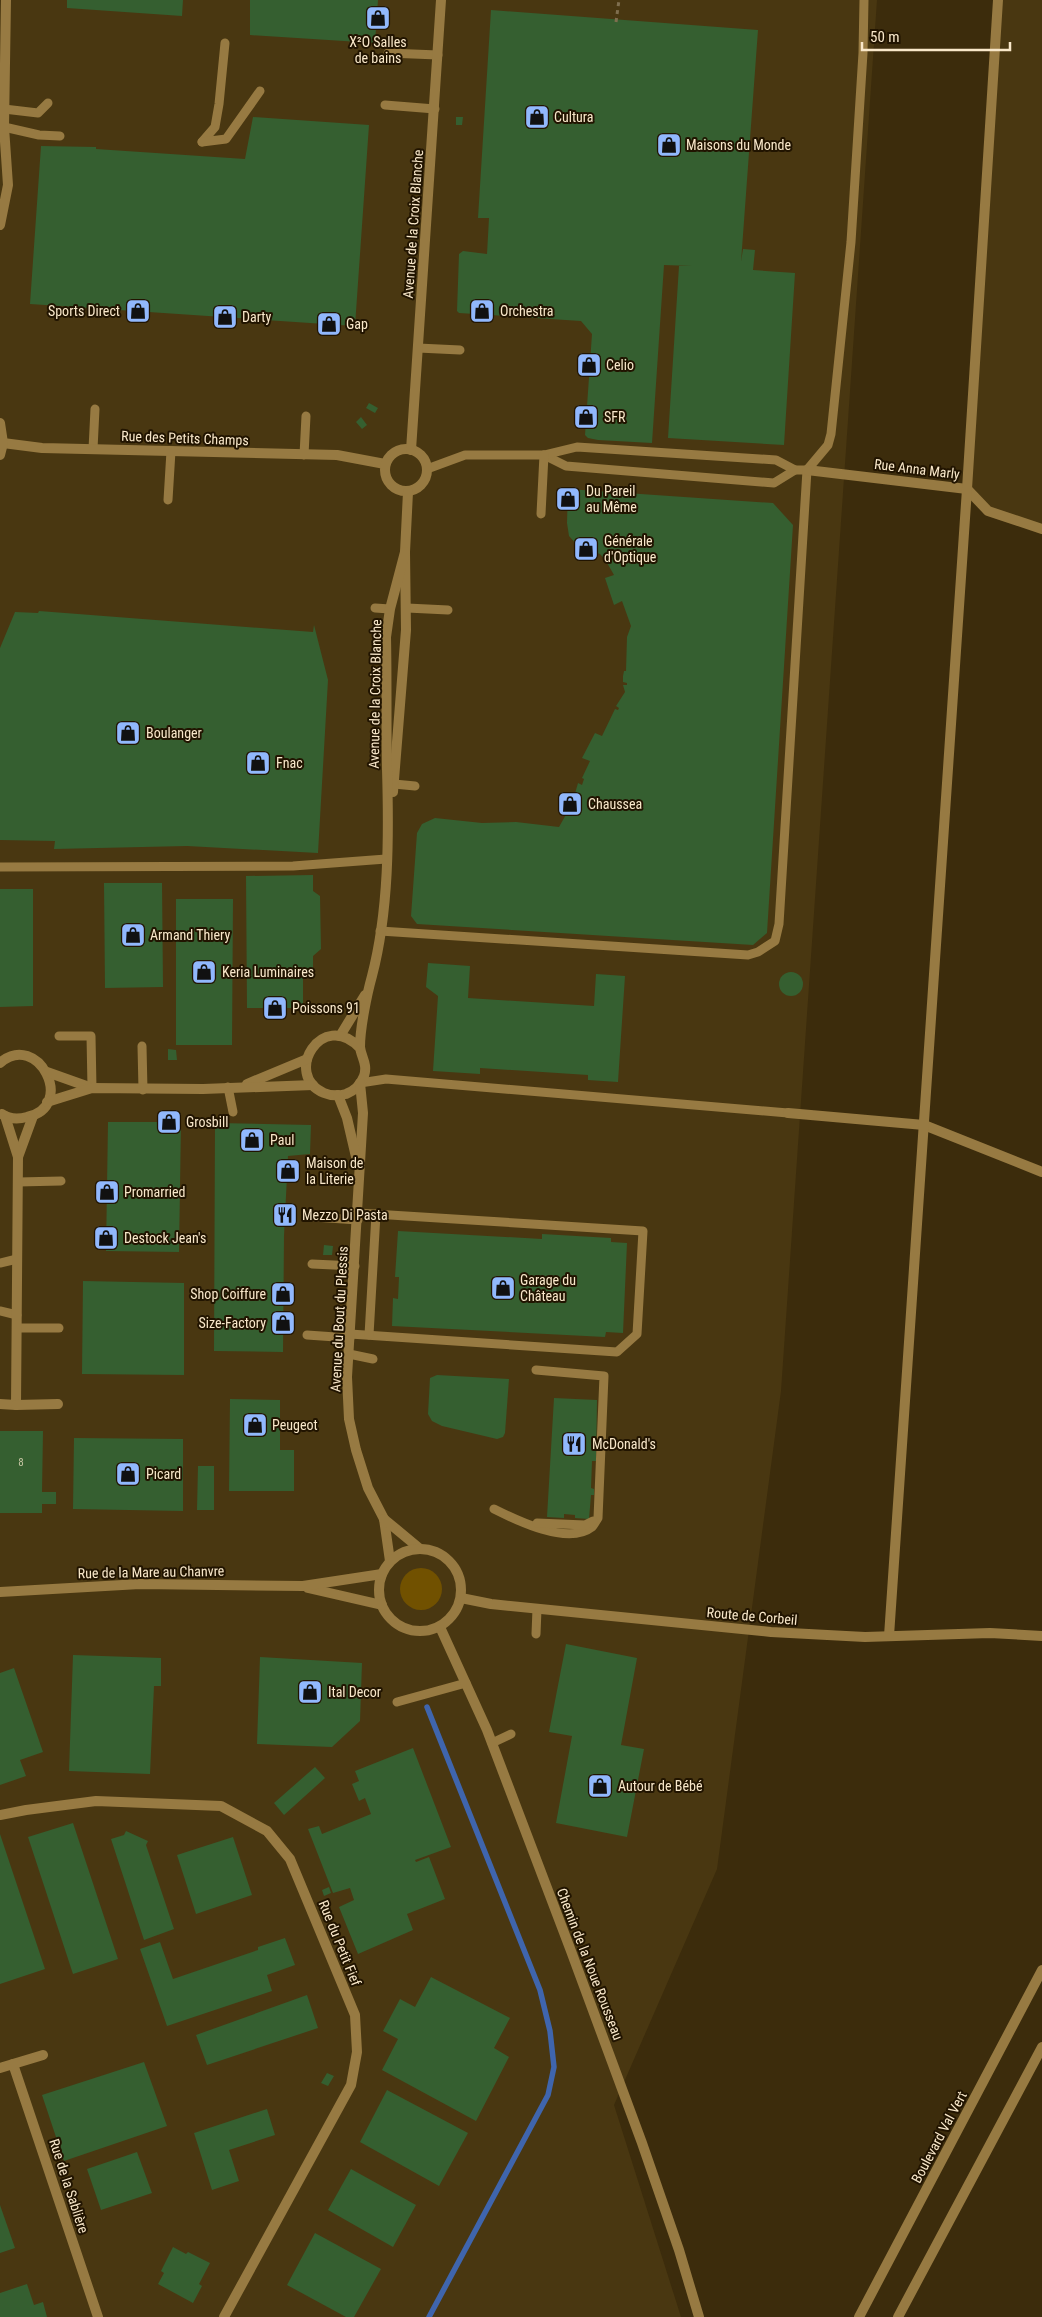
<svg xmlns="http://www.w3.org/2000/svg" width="1042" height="2317" font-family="'Roboto Condensed',sans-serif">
	<rect width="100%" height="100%" fill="#3c2c0c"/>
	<g fill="#493711">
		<polygon points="0,0 877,0 781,1391 717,1869 614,2105 681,2317 0,2317"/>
		<polygon points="999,0 1042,0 1042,529 988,511 967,489"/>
	</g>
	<circle fill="#715100" cx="421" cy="1589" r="21"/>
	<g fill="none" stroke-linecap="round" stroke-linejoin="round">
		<polyline stroke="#3f65ad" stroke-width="5.5" points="427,1707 540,1990 550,2031 554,2067 548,2095 429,2317"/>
	</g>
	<g fill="#355f30">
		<polygon points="67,0 183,0 182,16 67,8"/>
		<polygon points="250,0 378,0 375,43 250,35"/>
		<polygon points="491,10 758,30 741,262 743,249 755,250 753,270 795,273 784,445 668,438 679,266 692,266 664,265 652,443 598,440 588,438 585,435 592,334 581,321 459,313 457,311 459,254 463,251 487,254 489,218 478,218"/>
		<polygon points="253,117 369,125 355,326 30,304 41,146 96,147 96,149 245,159"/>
		<polygon points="456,117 463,117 462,125 456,125"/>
		<polygon points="369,403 378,408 375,413 366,408"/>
		<polygon points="361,417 367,425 362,429 356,422"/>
		<polygon points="568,489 773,503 793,525 767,933 753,945 417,924 411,916 417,833 422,824 435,818 482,823 516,822 559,827 572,804 578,783 582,785 584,779 582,778 590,761 582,758 595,733 602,736 615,709 618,710 619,708 616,706 625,692 623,685 627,685 627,683 623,682 623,676 624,671 626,671 627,637 631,626 622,601 614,605 605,578 614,575 606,561 600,554 578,546 569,536 567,523"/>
		<polygon points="39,611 313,632 314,625 328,680 318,853 187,846 54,849 55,841 0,840 0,648 15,612 38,613"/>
		<polygon points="313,875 313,891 320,896 321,949 313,956 313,970 303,970 303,1008 247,1008 246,876"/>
		<polygon points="104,883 162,883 163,987 105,988"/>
		<polygon points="0,889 33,889 33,1006 0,1007"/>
		<polygon points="176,899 233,899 232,1045 176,1045"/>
		<polygon points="428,963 470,966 468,998 594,1006 596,974 625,976 618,1082 588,1080 588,1075 480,1068 480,1074 433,1071 438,996 426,987"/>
		<circle cx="791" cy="984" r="12"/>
		<polygon points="168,1049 176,1050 177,1060 168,1060"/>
		<polygon points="108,1122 181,1122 179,1252 106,1251"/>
		<polygon points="215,1123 311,1125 310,1154 288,1156 284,1236 283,1352 214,1351"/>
		<polygon points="398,1231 542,1239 542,1234 611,1238 611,1242 627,1243 623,1333 606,1332 605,1337 392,1326 393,1298 398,1299 399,1277 395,1277"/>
		<polygon points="324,1245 333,1246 332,1255 323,1255"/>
		<polygon points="83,1281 184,1283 184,1375 82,1374"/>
		<polygon points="437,1375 509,1379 505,1433 503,1437 497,1439 442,1426 432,1421 428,1414 430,1378"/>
		<polygon points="554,1398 597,1400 596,1461 592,1461 591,1488 594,1489 594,1495 591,1495 589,1519 575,1518 575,1515 564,1514 564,1518 547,1517"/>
		<polygon points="230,1399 280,1400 280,1450 294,1450 294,1491 229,1491"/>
		<polygon points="0,1431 43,1431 42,1492 56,1492 56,1504 42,1504 42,1513 0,1513"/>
		<polygon points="74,1438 183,1439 183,1511 73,1509"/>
		<polygon points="198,1466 214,1466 214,1510 197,1510"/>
		<polygon points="566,1644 637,1658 621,1745 644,1749 627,1837 556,1823 572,1736 549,1732"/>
		<polygon points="73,1655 161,1658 161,1686 154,1686 150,1774 69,1771"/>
		<polygon points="260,1657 362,1663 360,1721 332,1747 257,1744"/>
		<polygon points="14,1668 43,1752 20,1760 26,1776 0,1785 0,1673"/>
		<polygon points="413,1748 451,1847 415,1860 416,1862 429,1857 445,1899 407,1914 413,1930 358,1954 339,1907 354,1900 350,1888 333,1893 308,1829 319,1826 322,1834 371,1814 365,1798 359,1801 352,1784 359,1781 355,1771"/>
		<polygon points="315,1767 325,1778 284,1815 274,1803"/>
		<polygon points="73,1823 118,1959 73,1974 28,1837"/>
		<polygon points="126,1831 148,1841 146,1845 174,1929 144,1940 111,1839 124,1835"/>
		<polygon points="0,1834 45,1969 0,1984"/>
		<polygon points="233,1837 252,1895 196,1914 177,1855"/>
		<polygon points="329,1887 331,1893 324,1896 322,1890"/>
		<polygon points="285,1938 295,1965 267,1975 272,1991 167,2026 140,1949 160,1942 173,1979 258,1950 258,1947"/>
		<polygon points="431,1977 510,2018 494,2048 509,2057 476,2121 382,2070 398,2039 383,2031 400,1999 415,2007"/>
		<polygon points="307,1995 318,2028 207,2065 196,2035"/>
		<polygon points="144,2062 167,2126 64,2161 42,2095"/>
		<polygon points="327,2073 334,2076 328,2086 321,2083"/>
		<polygon points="387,2090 468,2133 439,2186 360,2142"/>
		<polygon points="267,2109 275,2135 229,2150 239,2181 212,2190 194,2133"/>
		<polygon points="137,2152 152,2193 101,2210 87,2169"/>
		<polygon points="351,2169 416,2205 393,2247 328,2210"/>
		<polygon points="0,2205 15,2248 0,2253"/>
		<polygon points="315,2233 381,2269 354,2317 346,2317 287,2285"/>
		<polygon points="173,2247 186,2254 188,2252 210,2263 199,2284 202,2286 193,2303 158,2284 164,2273 161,2271"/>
		<polygon points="27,2284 34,2305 43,2302 47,2317 0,2317 0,2293"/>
	</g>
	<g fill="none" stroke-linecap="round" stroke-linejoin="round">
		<polyline stroke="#7f6f4f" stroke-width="3" stroke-dasharray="4 4" stroke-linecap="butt" points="616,22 619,0"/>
		<g stroke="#977a42" stroke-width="9">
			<polyline points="388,53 438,55"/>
			<polyline points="385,105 435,109"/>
			<polyline points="4,109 38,113 48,103"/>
			<polyline points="4,127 39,135 60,136"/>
			<polyline points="202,142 215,127 219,104 225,43"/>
			<polyline points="202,142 226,139 260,91"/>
			<polyline points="418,348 460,350"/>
			<polyline points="93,449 95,409"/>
			<polyline points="304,455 306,416"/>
			<polyline points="544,455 566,466 774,483 795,470"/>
			<polyline points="427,469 465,455 544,455 577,447 776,460 795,470 807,470 828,445 831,434 851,242 863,53 864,0"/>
			<polyline points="168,500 171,451"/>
			<polyline points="541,514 544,455"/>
			<polyline points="375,608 390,609"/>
			<polyline points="407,608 448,610"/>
			<polyline points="394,784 415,786"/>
			<polyline points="0,867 293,866 386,859"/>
			<polyline points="380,931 748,955 758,952 775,941 779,924 807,470"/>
			<polyline points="59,1036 91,1036 92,1088"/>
			<polyline points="142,1046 143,1090"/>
			<polyline points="360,1083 386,1079 788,1113"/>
			<polyline points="228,1087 233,1112"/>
			<polyline points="18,1182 61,1181"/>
			<polyline points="314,1217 358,1220"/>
			<polyline points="0,1263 17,1259"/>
			<polyline points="312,1264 355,1266"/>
			<polyline points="0,1311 17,1315"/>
			<polyline points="17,1328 59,1328"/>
			<polyline points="350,1334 617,1352 637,1334 643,1231 358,1213"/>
			<polyline points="307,1335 350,1338"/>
			<polyline points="369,1335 376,1214"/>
			<polyline points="349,1354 373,1359"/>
			<path d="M 494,1509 C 516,1520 568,1546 592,1527 C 594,1525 596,1521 598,1518 L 604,1376 L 536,1370"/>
			<polyline points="537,1523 585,1525 593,1521"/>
			<polyline points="536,1634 537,1609"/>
			<polyline points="397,1702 466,1683"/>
			<polyline points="492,1743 511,1734"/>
		</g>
		<g stroke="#977a42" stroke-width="10">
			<polyline points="0,225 8,185 4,127 6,0"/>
			<polyline points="0,423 3,443 42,448 337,455 385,464"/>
			<circle cx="406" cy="470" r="21"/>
			<polyline points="411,450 441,0"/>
			<polyline points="0,455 3,443"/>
			<polyline points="807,470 967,489 988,511 1042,529"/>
			<polyline points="393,792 406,630 405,552 408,492"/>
			<polyline points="340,1036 365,995"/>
			<path d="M 360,1048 C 322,1008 282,1075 324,1093 C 331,1096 338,1096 346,1094 C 354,1091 361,1084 364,1076 C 368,1064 361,1057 360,1047 C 360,1028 367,994 372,976 C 389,911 389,836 387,769 C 386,725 387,681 386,637 L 390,609 L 405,552"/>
			<path d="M 0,1063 C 38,1030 77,1107 27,1117 C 19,1119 9,1119 2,1114"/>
			<polyline points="47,1072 92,1088"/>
			<polyline points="360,1083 363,1113 347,1377 349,1419 356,1450 368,1488 384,1519 390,1561"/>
			<polyline points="247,1084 307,1059"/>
			<polyline points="338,1095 347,1118 357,1161"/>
			<polyline points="47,1102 92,1088 203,1089 313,1085"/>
			<polyline points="788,1113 924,1125 1042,1172"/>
			<polyline points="18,1157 33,1116"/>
			<polyline points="0,1404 16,1405 18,1157 5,1116"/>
			<polyline points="16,1405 58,1404"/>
			<polyline points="384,1519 419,1548"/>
			<polyline points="440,1627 487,1730 571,1951 642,2143 679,2250 699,2317"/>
			<polyline points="889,1636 967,489 998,0"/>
			<polyline points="0,1815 26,1810 96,1801 221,1806 267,1831 290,1859 355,2015 357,2052 351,2085 224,2317"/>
			<polyline points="13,2064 98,2317"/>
			<polyline points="0,2068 43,2055"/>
		</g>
		<g stroke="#977a42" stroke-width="10">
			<circle cx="420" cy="1590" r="41"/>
			<polyline points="308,1588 382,1605"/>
			<polyline points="0,1592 140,1584 303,1586 382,1574"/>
			<polyline points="461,1598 491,1604 771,1632 865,1637 990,1633 1042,1636"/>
			<polyline points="859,2317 1042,1970"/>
			<polyline points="898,2317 1042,2047"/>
		</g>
	</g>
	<defs>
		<symbol id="shop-square" viewBox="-11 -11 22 22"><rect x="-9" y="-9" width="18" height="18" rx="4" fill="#91b8fd" stroke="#211400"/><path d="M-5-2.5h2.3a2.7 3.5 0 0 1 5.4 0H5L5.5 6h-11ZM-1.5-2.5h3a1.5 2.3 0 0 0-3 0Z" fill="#111"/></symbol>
		<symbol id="restaurant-square" viewBox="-11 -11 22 22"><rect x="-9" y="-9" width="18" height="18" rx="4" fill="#91b8fd" stroke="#211400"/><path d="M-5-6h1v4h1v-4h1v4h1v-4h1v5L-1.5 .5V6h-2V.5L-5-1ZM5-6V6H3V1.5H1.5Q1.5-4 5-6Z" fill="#111"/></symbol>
	</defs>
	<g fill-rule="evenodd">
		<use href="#shop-square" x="364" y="4" width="28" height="28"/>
		<use href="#shop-square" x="523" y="103" width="28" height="28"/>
		<use href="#shop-square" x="655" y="131" width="28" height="28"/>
		<use href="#shop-square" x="124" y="297" width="28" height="28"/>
		<use href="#shop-square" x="468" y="297" width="28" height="28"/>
		<use href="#shop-square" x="211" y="303" width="28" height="28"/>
		<use href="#shop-square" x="315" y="310" width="28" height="28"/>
		<use href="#shop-square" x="575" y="351" width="28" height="28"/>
		<use href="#shop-square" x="572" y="403" width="28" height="28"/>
		<use href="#shop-square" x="554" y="485" width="28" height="28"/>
		<use href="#shop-square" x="572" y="535" width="28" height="28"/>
		<use href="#shop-square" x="114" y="719" width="28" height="28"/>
		<use href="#shop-square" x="244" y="749" width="28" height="28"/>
		<use href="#shop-square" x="556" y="790" width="28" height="28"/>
		<use href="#shop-square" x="119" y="921" width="28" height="28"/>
		<use href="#shop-square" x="190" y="958" width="28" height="28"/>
		<use href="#shop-square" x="261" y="994" width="28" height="28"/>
		<use href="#shop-square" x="155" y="1108" width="28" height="28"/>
		<use href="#shop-square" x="238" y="1126" width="28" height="28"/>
		<use href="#shop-square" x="274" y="1157" width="28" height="28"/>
		<use href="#shop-square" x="93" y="1178" width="28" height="28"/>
		<use href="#restaurant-square" x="271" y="1201" width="28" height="28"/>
		<use href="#shop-square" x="92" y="1224" width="28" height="28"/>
		<use href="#shop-square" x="489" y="1274" width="28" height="28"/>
		<use href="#shop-square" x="269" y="1280" width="28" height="28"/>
		<use href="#shop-square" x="269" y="1309" width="28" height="28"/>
		<use href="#shop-square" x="241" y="1411" width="28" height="28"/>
		<use href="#restaurant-square" x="560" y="1430" width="28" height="28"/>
		<use href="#shop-square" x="114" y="1460" width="28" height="28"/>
		<use href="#shop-square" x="296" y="1678" width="28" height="28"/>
		<use href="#shop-square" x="586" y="1772" width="28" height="28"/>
	</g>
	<g text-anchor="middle" stroke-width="4" stroke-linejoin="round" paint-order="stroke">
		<g font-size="11" fill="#c8c6a4">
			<text x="21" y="1466">8</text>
		</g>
		<g font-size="14" fill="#f9e8ca" stroke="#211400" text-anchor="start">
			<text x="378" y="47" text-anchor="middle">X²O Salles<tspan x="378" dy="16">de bains</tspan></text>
			<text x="554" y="122">Cultura</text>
			<text x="686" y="150">Maisons du Monde</text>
			<text x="120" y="316" text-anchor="end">Sports Direct</text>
			<text x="500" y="316">Orchestra</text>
			<text x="242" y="322">Darty</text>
			<text x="346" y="329">Gap</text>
			<text x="606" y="370">Celio</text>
			<text x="604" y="422">SFR</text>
			<text x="586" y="496">Du Pareil<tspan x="586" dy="16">au Même</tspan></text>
			<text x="604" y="546">Générale<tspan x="604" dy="16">d'Optique</tspan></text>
			<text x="146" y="738">Boulanger</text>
			<text x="276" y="768">Fnac</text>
			<text x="588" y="809">Chaussea</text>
			<text x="150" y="940">Armand Thiery</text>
			<text x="222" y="977">Keria Luminaires</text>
			<text x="292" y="1013">Poissons 91</text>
			<text x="186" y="1127">Grosbill</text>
			<text x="270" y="1145">Paul</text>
			<text x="306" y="1168">Maison de<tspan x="306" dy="16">la Literie</tspan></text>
			<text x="124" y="1197">Promarried</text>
			<text x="302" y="1220">Mezzo Di Pasta</text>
			<text x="124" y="1243">Destock Jean's</text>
			<text x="520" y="1285">Garage du<tspan x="520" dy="16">Château</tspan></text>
			<text x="266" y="1299" text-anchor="end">Shop Coiffure</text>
			<text x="266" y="1328" text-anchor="end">Size-Factory</text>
			<text x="272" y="1430">Peugeot</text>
			<text x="592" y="1449">McDonald's</text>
			<text x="146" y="1479">Picard</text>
			<text x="328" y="1697">Ital Decor</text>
			<text x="618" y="1791">Autour de Bébé</text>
		</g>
		<g font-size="14" fill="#f9e8ca" stroke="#211400">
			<text transform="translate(413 224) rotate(-86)" y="5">Avenue de la Croix Blanche</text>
			<text transform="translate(185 438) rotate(2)" y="5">Rue des Petits Champs</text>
			<text transform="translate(917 469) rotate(7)" y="5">Rue Anna Marly</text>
			<text transform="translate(375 694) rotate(-89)" y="5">Avenue de la Croix Blanche</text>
			<text transform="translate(339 1319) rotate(-87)" y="5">Avenue du Bout du Plessis</text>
			<text transform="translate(151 1572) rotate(-1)" y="5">Rue de la Mare au Chanvre</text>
			<text transform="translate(752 1616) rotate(5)" y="5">Route de Corbeil</text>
			<text transform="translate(340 1943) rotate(68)" y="5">Rue du Petit Fief</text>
			<text transform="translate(590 1964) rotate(69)" y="5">Chemin de la Noue Rousseau</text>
			<text transform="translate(939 2137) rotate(-62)" y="5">Boulevard Val Vert</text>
			<text transform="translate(69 2186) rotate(72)" y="5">Rue de la Sablière</text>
		</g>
	</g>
	<path d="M862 42v8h148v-8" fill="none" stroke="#f9e8ca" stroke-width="2.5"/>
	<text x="870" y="42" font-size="15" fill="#f9e8ca" stroke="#211400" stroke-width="4" paint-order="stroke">50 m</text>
</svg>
